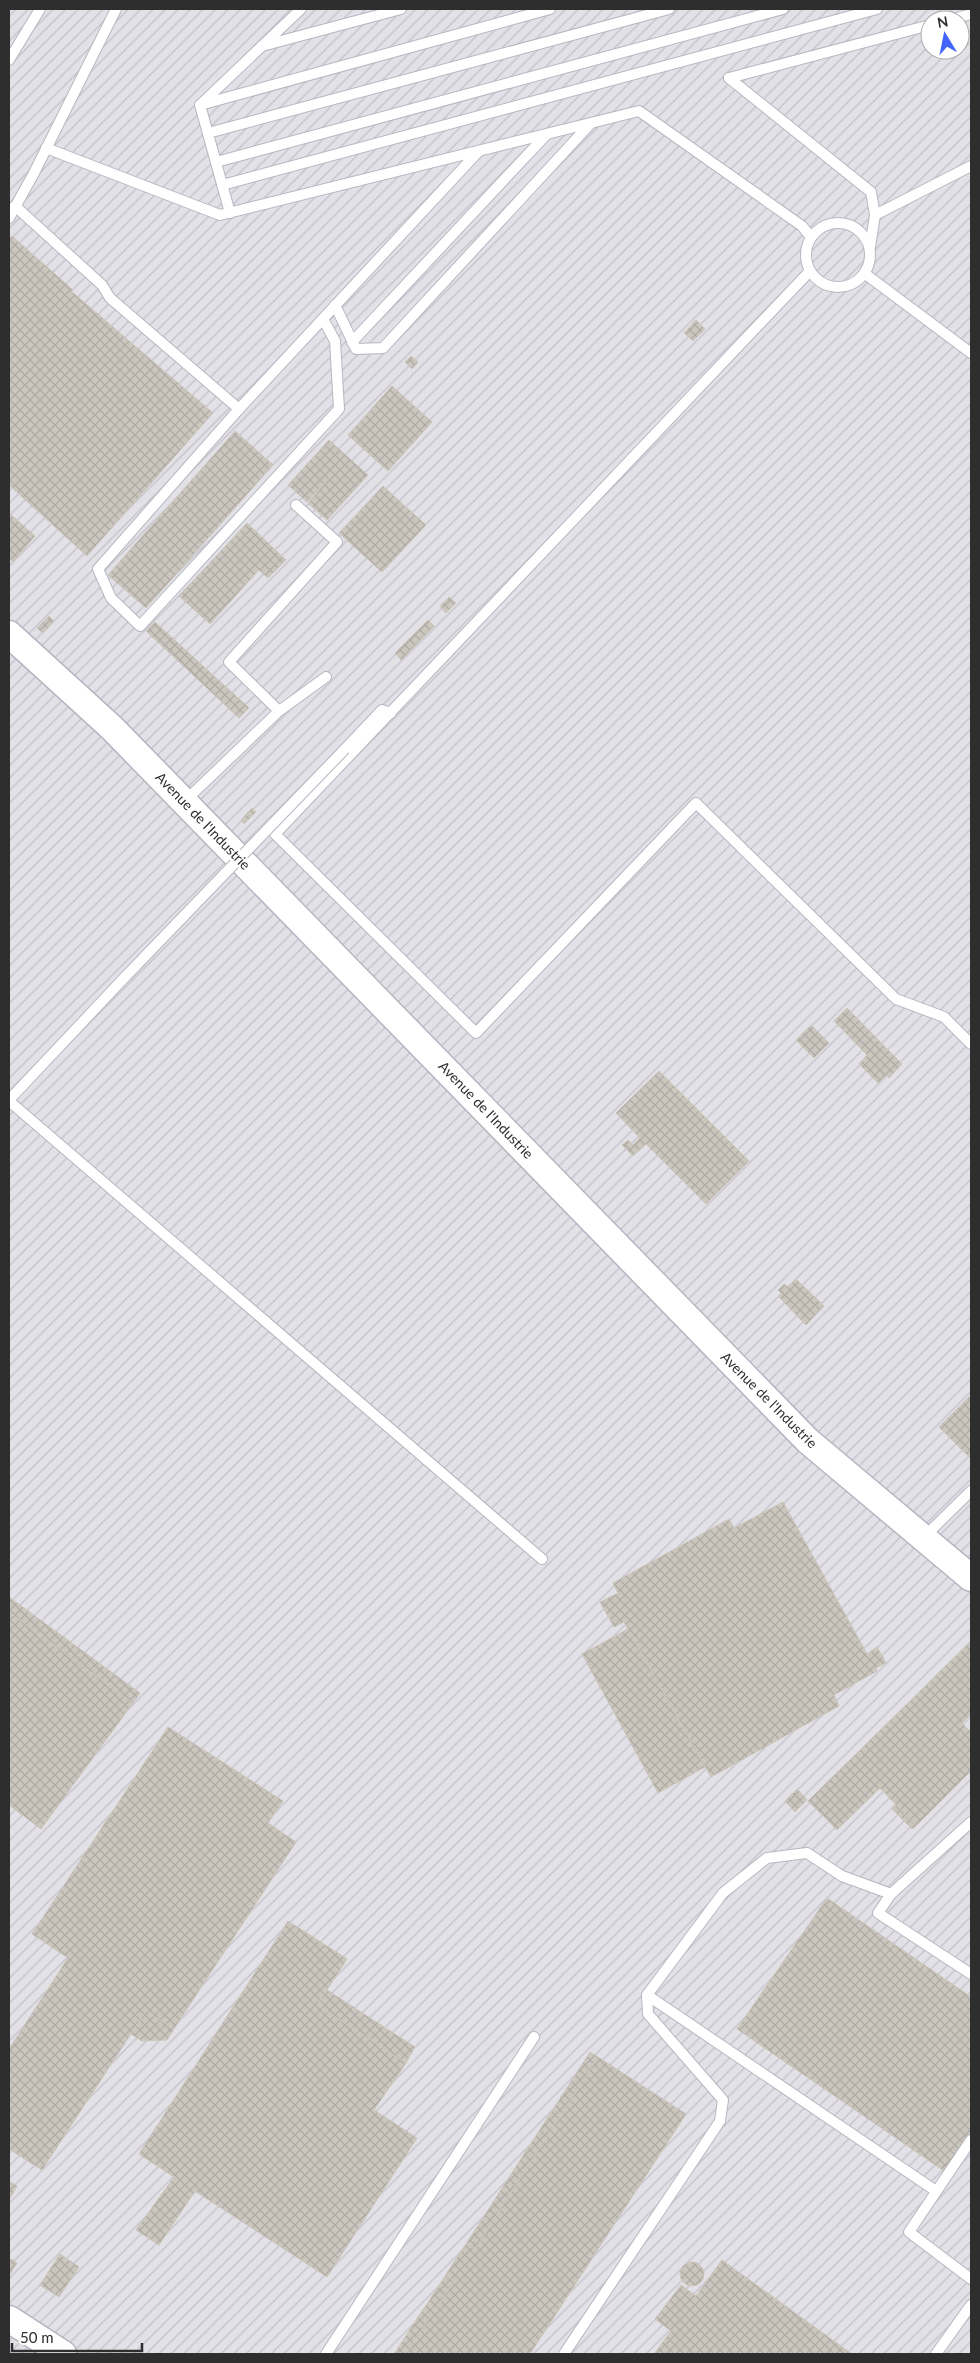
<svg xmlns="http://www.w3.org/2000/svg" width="980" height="2363" font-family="Lato,sans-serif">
	<defs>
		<pattern id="industrial-furrows" width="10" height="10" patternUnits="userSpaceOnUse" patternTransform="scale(1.25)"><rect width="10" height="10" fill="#e3e1e8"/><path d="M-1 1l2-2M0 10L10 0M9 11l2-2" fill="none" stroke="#c3c1c7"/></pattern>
		<pattern id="building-cross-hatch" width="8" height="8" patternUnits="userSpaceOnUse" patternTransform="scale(1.25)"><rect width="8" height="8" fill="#cbc7bf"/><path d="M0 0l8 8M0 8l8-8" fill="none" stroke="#afaba4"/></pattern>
	</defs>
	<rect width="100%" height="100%" fill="#efe9e1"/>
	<path fill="url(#industrial-furrows)" fill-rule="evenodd" d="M 9,9 L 971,9 L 971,2354 L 9,2354 ZM 930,20 L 960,20 L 960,50 L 930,50 Z"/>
	<g fill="url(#building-cross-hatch)" stroke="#cbc5ba">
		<polygon points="12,236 73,290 71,291 213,413 87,556 9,485 9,239"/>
		<polygon points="696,320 705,329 693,341 684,333"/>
		<polygon points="411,356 418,362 412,369 405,362"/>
		<polygon points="392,386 432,422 388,471 348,435"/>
		<polygon points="235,431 273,465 146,608 108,575"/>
		<polygon points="329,440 368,475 327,520 308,503 330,477 307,502 288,485"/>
		<polygon points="383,486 426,525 382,572 339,533"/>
		<polygon points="9,513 35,536 13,562 9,558"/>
		<polygon points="247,523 286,560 268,578 259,570 210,624 179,596"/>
		<polygon points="449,597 456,603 446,613 440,606"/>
		<polygon points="49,616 54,621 43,633 37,628"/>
		<polygon points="428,620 434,626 401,660 395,653"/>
		<polygon points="155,622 249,708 239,718 146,631"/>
		<polygon points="252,808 256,812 244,824 241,820"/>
		<polygon points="847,1008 902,1064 889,1078 886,1075 878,1083 859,1064 867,1055 834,1021"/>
		<polygon points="811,1025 829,1043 814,1058 796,1040"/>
		<polygon points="659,1071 749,1161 706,1204 646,1144 633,1156 622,1145 628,1140 633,1145 640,1138 616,1113"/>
		<polygon points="796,1279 824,1306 806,1325 779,1297 782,1294 778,1290 784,1284 788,1287"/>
		<polygon points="971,1395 971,1459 939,1427"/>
		<polygon points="783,1502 867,1654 877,1647 886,1663 876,1668 877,1671 834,1695 839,1706 711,1777 624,1622 614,1627 600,1602 618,1593 613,1583 729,1519 734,1528"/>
		<polygon points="9,1597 140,1693 133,1703 9,1612"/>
		<polygon points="9,1612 133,1703 41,1829 9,1805"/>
		<polygon points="628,1629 705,1767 658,1793 582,1654"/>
		<polygon points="971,1641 971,1714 962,1723 971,1732 971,1771 916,1826 880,1788 837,1830 808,1801"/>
		<polygon points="168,1727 283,1801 268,1823 296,1842 174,2029 146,2011 42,2170 9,2149 9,2049 68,1958 32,1934"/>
		<polygon points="797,1789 807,1800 795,1812 785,1801"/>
		<polygon points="896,1805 916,1826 912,1829 892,1809"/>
		<polygon points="827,1898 971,1997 971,2131 944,2171 737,2029"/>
		<polygon points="288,1921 347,1959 317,2005 406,2063 374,2110 417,2138 327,2277 195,2191 159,2245 136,2230 174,2177 139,2154"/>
		<polygon points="327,1990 415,2047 406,2063 317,2005"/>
		<polygon points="146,2011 174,2029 167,2040 142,2041 131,2034"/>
		<polygon points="590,2052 598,2057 475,2249 466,2244"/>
		<polygon points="598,2057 686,2114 530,2354 406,2354 430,2317 422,2311 427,2304 435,2310 454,2281 445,2276 456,2259 466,2244 475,2249"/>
		<polygon points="9,2181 17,2186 9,2200"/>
		<polygon points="60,2254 79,2267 59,2297 40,2285"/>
		<polygon points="11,2259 17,2263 10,2274 9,2263"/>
		<polygon points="722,2260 852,2354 654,2354 671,2331 655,2319 681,2285 696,2296"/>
		<circle cx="692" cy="2274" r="12"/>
		<polygon points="445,2276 454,2281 435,2310 427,2304"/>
		<polygon points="422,2311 430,2317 406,2354 394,2354"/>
	</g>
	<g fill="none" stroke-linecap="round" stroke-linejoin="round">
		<defs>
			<g id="lane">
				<polyline points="949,20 971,14"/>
				<polyline points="262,46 401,9"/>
				<polyline points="9,60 40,9"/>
				<polyline points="729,78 871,192 875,215 870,247"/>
				<polyline points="729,78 930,25"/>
				<polyline points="200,105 550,9"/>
				<polyline points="208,133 669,9"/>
				<polyline points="46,148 220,215 639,111 802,226 811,237"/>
				<polyline points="216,162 783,9"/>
				<polyline points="222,185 877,9"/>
				<polyline points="9,211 15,206 102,285 110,298 239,409 478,152"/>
				<polyline points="230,213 200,105 301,9"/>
				<polyline points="875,215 971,166"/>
				<polyline points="9,218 34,173 116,9"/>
				<circle cx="838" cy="255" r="32"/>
				<polyline points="809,272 275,834 476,1033 696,803 896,999 944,1017 971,1044"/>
				<polyline points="864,273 971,353"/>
				<polyline points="335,305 356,349 383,348 591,123"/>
				<polyline points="352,342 546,135"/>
				<polyline points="239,409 98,569 111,598 140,626 339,409 335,341 323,319"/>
				<polyline points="279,711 229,662 337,542 296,505"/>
				<polyline points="345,749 382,710 391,713"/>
				<polyline points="185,801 279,711 326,677"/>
				<polyline points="9,1100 125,977"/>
				<polyline points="9,1101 542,1559"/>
				<polyline points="924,1537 971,1491"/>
				<polyline points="891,1894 878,1913 971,1974"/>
				<polyline points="647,1995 936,2191"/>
				<polyline points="971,2140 909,2232 971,2279"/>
				<polyline points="326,2354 534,2037"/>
				<polyline points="564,2354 720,2121 723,2100 648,2014 647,1995 723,1893 767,1858 807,1853 842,1876 891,1894 971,1822"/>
				<polyline points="936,2354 971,2305"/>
			</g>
			<g id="secondary">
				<polyline points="9,634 112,728 808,1441 971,1578"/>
				<polyline points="9,2319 63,2354"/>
			</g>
		</defs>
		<use href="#lane" stroke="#b4b7c1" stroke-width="12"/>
		<use href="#secondary" stroke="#b4b7c1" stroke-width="29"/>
		<use href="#lane" stroke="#fff" stroke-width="10"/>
		<use href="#secondary" stroke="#fff" stroke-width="26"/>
		<defs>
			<polyline id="lane-bridge" points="125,977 345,749"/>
		</defs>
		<use href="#lane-bridge" stroke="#b4b7c1" stroke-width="12" stroke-linecap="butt"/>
		<use href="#lane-bridge" stroke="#fff" stroke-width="10"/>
	</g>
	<g text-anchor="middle" stroke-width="4.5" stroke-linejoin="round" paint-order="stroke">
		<g font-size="14" fill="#2e2e2e" stroke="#fff">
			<text transform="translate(203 821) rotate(46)" y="5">Avenue de l'Industrie</text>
			<text transform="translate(486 1110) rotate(46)" y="5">Avenue de l'Industrie</text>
			<text transform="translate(769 1400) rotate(45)" y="5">Avenue de l'Industrie</text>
		</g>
	</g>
	<rect width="980" height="2363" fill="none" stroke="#2e2e2e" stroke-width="20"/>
	<g transform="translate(945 35) rotate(350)"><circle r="24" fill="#ffffff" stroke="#ababab"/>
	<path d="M0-4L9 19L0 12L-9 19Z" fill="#4264fb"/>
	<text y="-8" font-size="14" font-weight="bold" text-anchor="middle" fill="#2e2e2e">N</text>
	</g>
	<path d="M12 2343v8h130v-8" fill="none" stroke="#2e2e2e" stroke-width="2.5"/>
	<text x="20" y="2343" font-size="15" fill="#2e2e2e" stroke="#ffffff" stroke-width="4" paint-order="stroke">50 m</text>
</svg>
